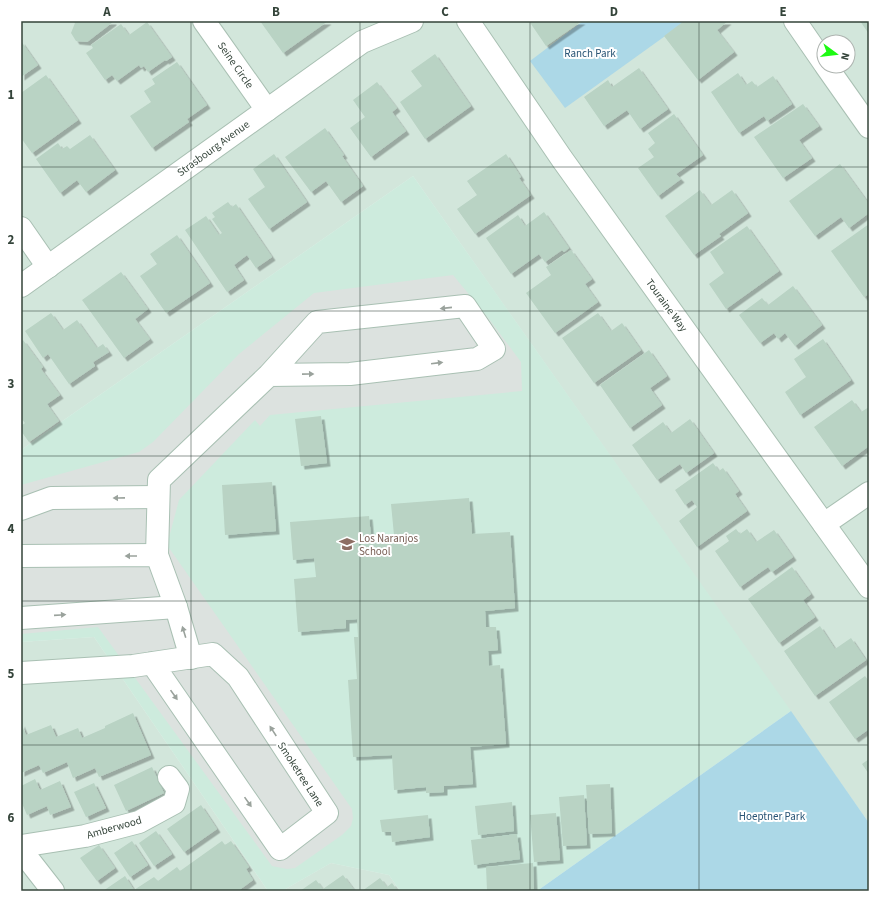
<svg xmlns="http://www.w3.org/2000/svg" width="890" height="912" font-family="'Source Sans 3',sans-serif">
	<defs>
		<filter id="shadow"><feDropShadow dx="3.5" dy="3.5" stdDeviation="0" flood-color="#0004"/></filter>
	</defs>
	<rect width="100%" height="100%" fill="#e4f2eb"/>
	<g fill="#d2e6db" fill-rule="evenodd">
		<path d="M 21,21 L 869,21 L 869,823 L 413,176 L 21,450 ZM 824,42 L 848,42 L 848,66 L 824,66 Z"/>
		<polygon points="94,637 268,891 21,891 21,642"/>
		<polygon points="331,863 389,875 400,891 282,891"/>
	</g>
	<polygon fill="#cdebdd" points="413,176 791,711 537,891 400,891 389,875 331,863 282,891 268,891 94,637 21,642 21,450"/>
	<g fill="#acd8e7">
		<polygon points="583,21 686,21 565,108 530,61"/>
		<polygon points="791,711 869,823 869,891 537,891"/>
	</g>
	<polygon fill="#dce2df" points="453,275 486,315 521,362 522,391 270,415 260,426 255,420 179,500 167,545 352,809 353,818 351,826 342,835 295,868 287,869 272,866 98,627 21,634 21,485 139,452 153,442 239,354 314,293"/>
	<g fill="#b9d3c4" filter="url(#shadow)">
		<polygon points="73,21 113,21 113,22 87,42 76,41 71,33 75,23"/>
		<polygon points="260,21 328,21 283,53"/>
		<polygon points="529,21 582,21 546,46"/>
		<polygon points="684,21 728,21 717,30 734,52 698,80 664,36"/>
		<polygon points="860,21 869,21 869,34"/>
		<polygon points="147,22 172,57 166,61 165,60 148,72 144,66 141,68 139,65 117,81 112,75 105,80 86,53 93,48 91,45 121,24 129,35"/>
		<polygon points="21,41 38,65 21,77"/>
		<polygon points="435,54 471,106 425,139 400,102 422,86 411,71"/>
		<polygon points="177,62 207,105 187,119 189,122 152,148 130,116 151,102 144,91 155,84 152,79"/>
		<polygon points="639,68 668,109 640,129 627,110 604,126 584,97 608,80 612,87"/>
		<polygon points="738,73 746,85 752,81 757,87 773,76 792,104 767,121 764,116 739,133 711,92"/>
		<polygon points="46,75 78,120 32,153 21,138 21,119 22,118 21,116 21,93"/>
		<polygon points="377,82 397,108 392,112 406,131 371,157 350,128 365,117 353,100"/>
		<polygon points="803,104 819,126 799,140 812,158 783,178 754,137"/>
		<polygon points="674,114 703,155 676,174 681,179 658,196 638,168 654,157 648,149 655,143 648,133"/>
		<polygon points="325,128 344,155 342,156 363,186 341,202 326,181 311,192 285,157"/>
		<polygon points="90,135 115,170 86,192 77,180 60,193 36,159 58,143 62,149 67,146 70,149"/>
		<polygon points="274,154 307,202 269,229 248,199 265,187 253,169"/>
		<polygon points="506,154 521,177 519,178 531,195 475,234 457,209 477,195 467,181"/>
		<polygon points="840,164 869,204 869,213 849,228 841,217 815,236 789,201"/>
		<polygon points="700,190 711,205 732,190 748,213 719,234 721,236 694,255 665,216"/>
		<polygon points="228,202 232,207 236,204 272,257 256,268 247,255 234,265 244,280 227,292 185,230 206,216 219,235 222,233 212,219 215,217 212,213"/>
		<polygon points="544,212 569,248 564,252 562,250 545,262 539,254 511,274 486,238 518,215 525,226"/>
		<polygon points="869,224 869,294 864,297 831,251"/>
		<polygon points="747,226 779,271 726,309 709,284 724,273 710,252"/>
		<polygon points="177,235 210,283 166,313 140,276 157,264 150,254"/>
		<polygon points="571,250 592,279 585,284 598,302 555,333 526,293 551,275 546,267"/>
		<polygon points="121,272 148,309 135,319 150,339 124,358 82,300"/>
		<polygon points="793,286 822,325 795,346 785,333 778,339 774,333 760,343 739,315 762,298 768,305"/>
		<polygon points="51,313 63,330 77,320 97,348 103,344 109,352 93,362 95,366 69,384 48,354 43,358 25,331"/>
		<polygon points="598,313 611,331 622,323 641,350 594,383 562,338"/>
		<polygon points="823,339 851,380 800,415 785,392 806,377 794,359"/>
		<polygon points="23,340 43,367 41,369 60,395 47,404 59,421 29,442 21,431 21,426 25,423 21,418 21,342"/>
		<polygon points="649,350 667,376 650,388 662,405 630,428 600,385"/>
		<polygon points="852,400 861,412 869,407 869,446 842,466 814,427"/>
		<polygon points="321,416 327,463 301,466 295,419"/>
		<polygon points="690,419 714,453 686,473 680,464 657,480 632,445 663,422 671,433"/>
		<polygon points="713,463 719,471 723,468 739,491 735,494 747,511 697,547 679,521 697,507 692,500 685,505 675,490"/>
		<polygon points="272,482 276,531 225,535 222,485"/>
		<polygon points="469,498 472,534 510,532 515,608 485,611 486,627 496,627 498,650 488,651 489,666 500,665 506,744 470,747 473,784 444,786 444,792 426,793 426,787 394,790 392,755 353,757 348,680 357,679 354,637 358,637 357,619 346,620 346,628 298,632 294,579 316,577 314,558 293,560 290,522 369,516 371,537 394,535 391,504"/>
		<polygon points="736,529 740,534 747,529 756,542 774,530 793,557 772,572 768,567 740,587 715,551 729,541 726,536"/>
		<polygon points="792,567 811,594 803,600 815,617 779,643 748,599"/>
		<polygon points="820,626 835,649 851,638 866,660 815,696 784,651"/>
		<polygon points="865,676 869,681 869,729 855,739 829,702"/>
		<polygon points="133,713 151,755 99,777 95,768 73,778 67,762 43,773 39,765 21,773 21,723 26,735 51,725 56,737 78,728 82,738 105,728 105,726"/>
		<polygon points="869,759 869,774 862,764"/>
		<polygon points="152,767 164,793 126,811 114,785"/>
		<polygon points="35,779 40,790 60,781 71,807 50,815 47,806 27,815 21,801 21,786"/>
		<polygon points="94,783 106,808 86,817 74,792"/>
		<polygon points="610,784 612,833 589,834 586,785"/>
		<polygon points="584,795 587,845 563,846 559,797"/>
		<polygon points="512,802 514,831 478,835 475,806"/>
		<polygon points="201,805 217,829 184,852 167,829"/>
		<polygon points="556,813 560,860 534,862 530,815"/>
		<polygon points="428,815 430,837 392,842 391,832 382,832 380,820"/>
		<polygon points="156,831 172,854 154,866 139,843"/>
		<polygon points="517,834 520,859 474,865 471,840"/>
		<polygon points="132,841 148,865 130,877 114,853"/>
		<polygon points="222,841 225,845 231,841 249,867 246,869 253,880 238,891 103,891 125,876 134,890 154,877 158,881 177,867 180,871"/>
		<polygon points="99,845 115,868 97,881 80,858"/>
		<polygon points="533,863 534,889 487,891 486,867"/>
		<polygon points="343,875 355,891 300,891 316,880 323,889"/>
		<polygon points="380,878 387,887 392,883 398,891 362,891"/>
	</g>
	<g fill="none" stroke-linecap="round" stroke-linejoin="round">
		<defs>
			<g id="minor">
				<polyline points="204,21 267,110"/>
				<polyline points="468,21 562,159 869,587"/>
				<polyline points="795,21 824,63"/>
				<polyline points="826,66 869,127"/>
				<polyline points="21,228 48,267"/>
				<polyline points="21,286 362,42 412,21"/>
				<polyline points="21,509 51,498 158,497"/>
				<polyline points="824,524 869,493"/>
				<polyline points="157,555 159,480 269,375 317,322 465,306 494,349 477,359 350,374 269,375"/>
				<polyline points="21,556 157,555 176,607 191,658"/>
				<polyline points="21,618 176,607"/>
				<polyline points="21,673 133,666 213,654 238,677 327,813 280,849 152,663"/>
				<polyline points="21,846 85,836 139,822 174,803 178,789 169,777"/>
				<polyline points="21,850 53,891"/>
			</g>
		</defs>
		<use href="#minor" stroke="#a9c0b3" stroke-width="24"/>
		<use href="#minor" stroke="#fff" stroke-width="22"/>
	</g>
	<defs><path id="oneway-solid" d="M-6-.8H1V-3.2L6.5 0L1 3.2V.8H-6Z"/></defs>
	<g fill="#9aa29c">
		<use href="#oneway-solid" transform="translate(446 308) rotate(174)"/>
		<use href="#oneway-solid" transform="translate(437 363) rotate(-7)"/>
		<use href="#oneway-solid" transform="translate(308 374) rotate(-1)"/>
		<use href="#oneway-solid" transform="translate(119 498) rotate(179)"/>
		<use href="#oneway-solid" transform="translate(131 556) rotate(180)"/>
		<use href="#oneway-solid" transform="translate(60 615) rotate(-4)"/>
		<use href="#oneway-solid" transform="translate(184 632) rotate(-107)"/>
		<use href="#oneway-solid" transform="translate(174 695) rotate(55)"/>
		<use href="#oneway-solid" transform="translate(273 731) rotate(-123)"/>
		<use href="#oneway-solid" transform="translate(248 802) rotate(55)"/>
	</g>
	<path fill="none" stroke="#34443a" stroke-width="1" stroke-opacity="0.55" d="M 191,21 L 191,891M 360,21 L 360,891M 530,21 L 530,891M 699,21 L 699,891M 21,167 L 869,167M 21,311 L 869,311M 21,456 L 869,456M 21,601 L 869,601M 21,745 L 869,745"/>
	<defs>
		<symbol id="school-bare" viewBox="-9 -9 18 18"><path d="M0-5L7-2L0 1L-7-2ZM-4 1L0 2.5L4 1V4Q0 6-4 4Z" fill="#8d6e63" stroke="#fff" stroke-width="2.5" paint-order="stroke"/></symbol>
	</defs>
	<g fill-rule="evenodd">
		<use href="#school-bare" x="336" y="533" width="22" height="22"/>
	</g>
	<g text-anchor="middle" stroke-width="4" stroke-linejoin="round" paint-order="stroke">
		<g font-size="11" fill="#285475" stroke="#fff">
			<text x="590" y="57">Ranch Park</text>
			<text x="772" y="820">Hoeptner Park</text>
		</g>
		<g font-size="11" fill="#34443a" stroke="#fff">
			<text transform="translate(236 65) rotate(55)" y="4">Seine Circle</text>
			<text transform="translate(213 148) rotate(-36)" y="4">Strasbourg Avenue</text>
			<text transform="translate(667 305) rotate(54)" y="4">Touraine Way</text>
			<text transform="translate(301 774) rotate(57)" y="4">Smoketree Lane</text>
			<text transform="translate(114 827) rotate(-16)" y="4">Amberwood</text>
		</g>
		<g font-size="11" fill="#785e54" stroke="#fff" text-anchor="start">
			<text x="359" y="542">Los Naranjos<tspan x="359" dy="13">School</tspan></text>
		</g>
	</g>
	<rect width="890" height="912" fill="none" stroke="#ffffff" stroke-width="44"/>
	<g transform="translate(836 54) rotate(105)"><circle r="19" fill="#ffffff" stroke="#aeb4b0"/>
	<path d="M0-3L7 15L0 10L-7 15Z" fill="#1dfa13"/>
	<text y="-6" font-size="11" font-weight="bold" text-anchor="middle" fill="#34443a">N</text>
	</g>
	<rect x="22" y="22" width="846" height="868" fill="none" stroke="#34443a" stroke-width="1.5"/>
	<g font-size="13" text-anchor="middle" font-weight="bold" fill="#34443a">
		<text x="107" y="16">A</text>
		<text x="276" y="16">B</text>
		<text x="445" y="16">C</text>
		<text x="614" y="16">D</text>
		<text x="783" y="16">E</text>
		<text x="11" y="99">1</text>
		<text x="11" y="244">2</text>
		<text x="11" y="388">3</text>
		<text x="11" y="533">4</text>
		<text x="11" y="678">5</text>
		<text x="11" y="822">6</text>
	</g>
</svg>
